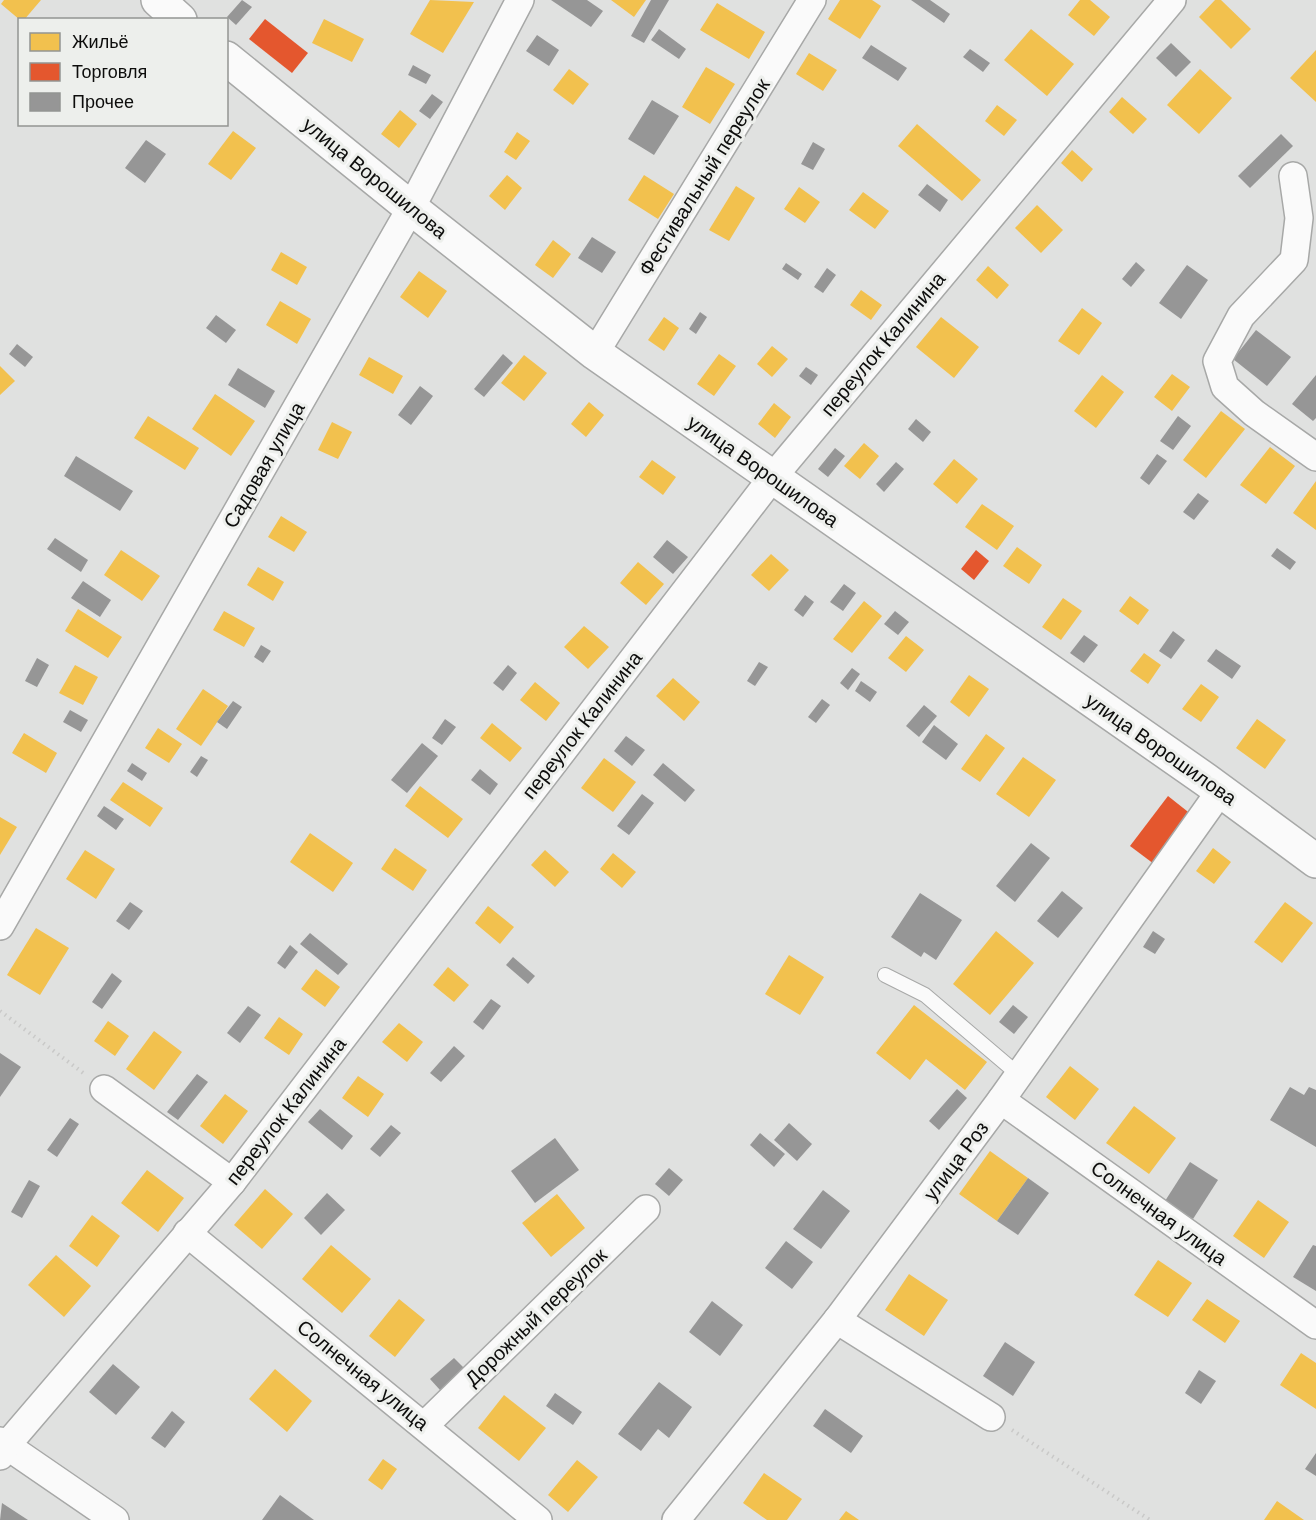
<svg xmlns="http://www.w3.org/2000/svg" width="1316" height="1520" font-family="Arial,sans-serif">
	<rect width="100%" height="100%" fill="#e0e1e0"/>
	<g fill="#f2c14e">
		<polygon points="4,0 41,0 24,20 20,20 1,4"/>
		<polygon points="430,0 474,2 443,53 410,34"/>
		<polygon points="611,0 646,0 634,17"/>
		<polygon points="840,0 872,0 881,6 860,39 828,19"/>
		<polygon points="1080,0 1090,0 1110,17 1094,36 1068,15"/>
		<polygon points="1215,0 1221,0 1251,29 1231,49 1199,17"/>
		<polygon points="717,3 765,32 749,59 700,30"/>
		<polygon points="324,19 364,39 352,62 312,43"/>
		<polygon points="1031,29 1074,64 1047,96 1004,60"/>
		<polygon points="1316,50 1316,102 1290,78"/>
		<polygon points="809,53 837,70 823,91 796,74"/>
		<polygon points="706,67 735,84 710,124 682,107"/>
		<polygon points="569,69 589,84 573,105 553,90"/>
		<polygon points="1200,69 1232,98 1199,134 1167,105"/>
		<polygon points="1122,97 1147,119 1133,134 1109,112"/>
		<polygon points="997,105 1017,120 1004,136 985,121"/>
		<polygon points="400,110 417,124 399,148 381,134"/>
		<polygon points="917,124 981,180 962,201 898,146"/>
		<polygon points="233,131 256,148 231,180 208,164"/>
		<polygon points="517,132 530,141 516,160 504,152"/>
		<polygon points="1072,150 1093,169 1082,182 1061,163"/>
		<polygon points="507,175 522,188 505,210 489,196"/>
		<polygon points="644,175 674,194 658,219 628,200"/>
		<polygon points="736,186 755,198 729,241 709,230"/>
		<polygon points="799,187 820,202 805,223 784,209"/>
		<polygon points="863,192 889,211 875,229 849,210"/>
		<polygon points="1037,205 1063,230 1041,253 1015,228"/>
		<polygon points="553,240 571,254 553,278 535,265"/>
		<polygon points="281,252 307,267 297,285 271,270"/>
		<polygon points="988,266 1009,285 997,299 976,280"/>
		<polygon points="419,271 447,291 428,318 400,297"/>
		<polygon points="861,290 882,305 871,320 850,305"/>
		<polygon points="280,301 311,319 297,344 266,325"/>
		<polygon points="1082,308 1102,323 1079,355 1058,341"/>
		<polygon points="664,317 679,328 664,351 648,340"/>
		<polygon points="941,317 979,347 954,378 916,347"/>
		<polygon points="772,346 788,359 772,377 757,364"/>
		<polygon points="719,354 736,366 714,396 697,384"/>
		<polygon points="524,355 547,373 524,401 501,383"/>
		<polygon points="369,357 403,376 393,394 359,375"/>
		<polygon points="0,366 15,381 0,395"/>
		<polygon points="1172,374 1190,387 1172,411 1154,397"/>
		<polygon points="1102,375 1124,392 1096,428 1074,411"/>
		<polygon points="215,394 255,421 231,456 192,429"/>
		<polygon points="589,402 604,415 586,437 571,424"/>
		<polygon points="774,403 791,417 775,438 758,424"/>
		<polygon points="1221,411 1245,429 1206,478 1183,460"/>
		<polygon points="148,416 199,448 185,470 134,438"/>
		<polygon points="332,422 352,432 338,459 318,450"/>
		<polygon points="864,443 879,456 860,479 844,466"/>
		<polygon points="1270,447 1295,466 1266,504 1240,485"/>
		<polygon points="954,459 978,479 957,504 933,484"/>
		<polygon points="652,460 676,477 663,495 639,477"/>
		<polygon points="1316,481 1316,530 1293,513"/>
		<polygon points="982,504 1014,526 997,550 965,527"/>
		<polygon points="281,516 307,532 294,552 268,537"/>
		<polygon points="1017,547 1042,565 1029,584 1003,566"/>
		<polygon points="121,550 160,576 142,601 104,575"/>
		<polygon points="771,554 789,570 769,591 751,575"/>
		<polygon points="638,562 664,584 646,605 620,583"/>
		<polygon points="258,567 284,582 273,601 247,585"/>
		<polygon points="1130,596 1149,610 1138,625 1119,611"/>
		<polygon points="1063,598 1082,611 1061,640 1042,627"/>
		<polygon points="864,601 882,616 852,653 833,639"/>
		<polygon points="78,609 122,637 108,658 65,631"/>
		<polygon points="224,611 255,628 244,647 213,630"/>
		<polygon points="584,626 609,647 588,669 564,647"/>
		<polygon points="906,636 924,650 906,672 888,658"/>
		<polygon points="1144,653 1161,665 1148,684 1130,671"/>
		<polygon points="75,665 98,677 83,705 59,693"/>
		<polygon points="969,675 989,689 969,717 950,702"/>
		<polygon points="673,678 700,702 684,721 656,696"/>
		<polygon points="535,682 560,703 546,721 520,700"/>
		<polygon points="1201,684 1219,697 1201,722 1182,709"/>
		<polygon points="203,689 228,706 201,746 176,729"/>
		<polygon points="1257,719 1286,740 1265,769 1236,748"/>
		<polygon points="492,723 522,748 510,762 480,738"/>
		<polygon points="158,728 182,744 169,763 145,748"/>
		<polygon points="24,733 57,753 46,773 12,753"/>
		<polygon points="986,734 1005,748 980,782 961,769"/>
		<polygon points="1023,757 1056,780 1029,817 996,794"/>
		<polygon points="604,758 636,782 613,812 581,788"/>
		<polygon points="123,782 163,808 150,827 110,800"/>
		<polygon points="420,786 463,819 448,838 405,806"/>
		<polygon points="0,817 17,827 0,855"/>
		<polygon points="310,833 353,863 333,892 290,862"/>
		<polygon points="395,848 427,870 413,891 381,869"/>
		<polygon points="1213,848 1231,862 1214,884 1196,871"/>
		<polygon points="85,850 115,869 96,899 66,879"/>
		<polygon points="545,850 569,872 555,887 531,865"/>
		<polygon points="613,853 636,872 622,888 600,869"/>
		<polygon points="1285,902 1313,923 1282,963 1254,942"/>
		<polygon points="488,906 514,927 500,944 475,923"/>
		<polygon points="36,928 69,948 40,995 7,975"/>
		<polygon points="996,931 1034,963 990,1015 953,984"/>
		<polygon points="789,955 824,977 800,1015 765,994"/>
		<polygon points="448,967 469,985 454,1002 433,985"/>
		<polygon points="316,969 340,987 325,1007 301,989"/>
		<polygon points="914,1005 987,1062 965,1090 926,1059 910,1080 876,1053"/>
		<polygon points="279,1017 303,1034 289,1055 264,1038"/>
		<polygon points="108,1021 129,1036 115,1056 94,1041"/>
		<polygon points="399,1023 423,1042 407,1062 382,1042"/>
		<polygon points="154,1031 182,1052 154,1090 126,1069"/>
		<polygon points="1070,1066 1099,1089 1075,1120 1046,1097"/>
		<polygon points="358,1076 384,1094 368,1117 342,1098"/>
		<polygon points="225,1094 248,1111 223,1144 200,1126"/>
		<polygon points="1134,1106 1176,1138 1149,1174 1106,1143"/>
		<polygon points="990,1151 1028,1178 997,1221 959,1194"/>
		<polygon points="147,1170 184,1198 158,1232 121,1203"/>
		<polygon points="265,1189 293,1214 262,1249 234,1225"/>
		<polygon points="557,1194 585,1228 551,1257 522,1223"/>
		<polygon points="1258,1200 1289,1222 1264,1258 1233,1236"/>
		<polygon points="92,1215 120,1236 97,1267 69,1246"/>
		<polygon points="331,1245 371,1279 342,1313 302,1279"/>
		<polygon points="56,1255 91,1286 64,1317 28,1285"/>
		<polygon points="1158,1260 1192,1283 1168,1317 1134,1295"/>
		<polygon points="909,1274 948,1300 924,1336 885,1310"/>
		<polygon points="399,1299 425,1320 395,1357 369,1336"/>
		<polygon points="1207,1299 1240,1321 1225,1343 1192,1320"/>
		<polygon points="1301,1353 1316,1363 1316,1409 1280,1385"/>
		<polygon points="275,1369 312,1401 287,1432 249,1399"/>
		<polygon points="504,1395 546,1428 519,1461 478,1428"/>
		<polygon points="383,1459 397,1469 382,1490 368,1480"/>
		<polygon points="577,1460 598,1477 568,1512 548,1495"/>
		<polygon points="764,1473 802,1499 787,1520 767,1520 743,1503"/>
		<polygon points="1277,1501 1304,1520 1264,1520"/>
		<polygon points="846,1511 859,1520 839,1520"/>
	</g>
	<g fill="#e4572e">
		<polygon points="265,19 308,53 292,73 249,39"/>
		<polygon points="976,550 989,561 974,580 961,569"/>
		<polygon points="1168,796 1192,815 1154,864 1130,846"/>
	</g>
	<g fill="#969696">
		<polygon points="242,0 252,7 236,25 227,17"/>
		<polygon points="551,0 587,0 603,11 591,27"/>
		<polygon points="651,0 669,0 644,43 631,36"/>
		<polygon points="911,0 930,0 950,14 944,23"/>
		<polygon points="659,29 686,49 679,59 651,40"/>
		<polygon points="537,35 559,50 549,66 526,51"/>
		<polygon points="1171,43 1191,62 1176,77 1156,58"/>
		<polygon points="871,45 907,68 898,81 862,58"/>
		<polygon points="970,49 990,63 983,72 963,57"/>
		<polygon points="413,65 431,75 426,84 408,75"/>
		<polygon points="432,94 443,102 430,119 419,111"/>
		<polygon points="652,100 679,116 654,155 628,139"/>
		<polygon points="1281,134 1293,146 1250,188 1238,176"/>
		<polygon points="146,140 166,154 145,183 125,168"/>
		<polygon points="813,142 825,149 813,170 801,164"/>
		<polygon points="927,184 948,200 940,212 918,195"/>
		<polygon points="592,237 616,252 602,273 578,258"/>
		<polygon points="1136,262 1145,270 1131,287 1122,279"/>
		<polygon points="786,263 802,274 798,280 782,269"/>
		<polygon points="1187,265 1208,280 1181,319 1159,303"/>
		<polygon points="827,268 836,275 823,293 814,287"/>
		<polygon points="700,312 707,317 696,334 689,329"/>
		<polygon points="216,315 236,330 226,343 206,328"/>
		<polygon points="1256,330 1291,357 1267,386 1233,359"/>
		<polygon points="17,344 33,357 25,367 9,354"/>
		<polygon points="503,354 513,363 484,397 474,389"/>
		<polygon points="806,367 818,375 811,385 799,376"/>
		<polygon points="238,368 275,391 265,408 228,385"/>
		<polygon points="1316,375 1316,418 1313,421 1292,404"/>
		<polygon points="420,386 433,396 411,425 398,415"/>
		<polygon points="1178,416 1191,426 1173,450 1160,441"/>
		<polygon points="916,419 931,432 923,442 908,429"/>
		<polygon points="835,448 845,456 828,477 818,469"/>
		<polygon points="1157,454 1167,461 1149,485 1140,478"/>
		<polygon points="76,456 133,491 120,511 64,476"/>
		<polygon points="896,462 904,469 884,492 876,484"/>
		<polygon points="1198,493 1209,501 1194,520 1183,512"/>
		<polygon points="55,538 88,560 81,572 47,549"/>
		<polygon points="667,540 688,557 673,574 653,557"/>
		<polygon points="1277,548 1296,562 1290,570 1271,556"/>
		<polygon points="83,581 111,600 100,617 71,598"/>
		<polygon points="844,584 856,593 843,611 830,602"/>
		<polygon points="805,595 814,602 803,617 794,610"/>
		<polygon points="895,611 909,622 898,635 884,624"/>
		<polygon points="1173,631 1185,640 1171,659 1159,651"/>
		<polygon points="1084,635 1098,645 1084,663 1070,653"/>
		<polygon points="261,645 271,651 263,663 254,657"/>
		<polygon points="1216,649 1241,666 1232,679 1207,661"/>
		<polygon points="37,658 49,665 37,687 25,681"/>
		<polygon points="759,662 768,667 755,686 747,681"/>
		<polygon points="508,665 517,673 503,691 493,683"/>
		<polygon points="852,668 860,674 848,690 840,683"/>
		<polygon points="861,681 877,692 870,702 855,691"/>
		<polygon points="822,699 830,705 816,723 808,717"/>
		<polygon points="233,701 242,707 227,729 217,722"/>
		<polygon points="924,705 937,716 919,737 906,726"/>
		<polygon points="70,710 88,720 81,732 63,722"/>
		<polygon points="445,719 456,727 442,745 432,738"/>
		<polygon points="934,725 958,744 946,760 922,742"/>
		<polygon points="626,736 645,750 632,766 614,751"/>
		<polygon points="422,743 438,756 407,793 391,780"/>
		<polygon points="201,756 208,760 197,777 190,772"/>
		<polygon points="132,763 147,773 142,781 127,771"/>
		<polygon points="663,763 695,790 685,802 653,775"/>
		<polygon points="480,769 498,784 490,795 471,780"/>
		<polygon points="642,794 654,803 629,835 617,826"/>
		<polygon points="104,806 124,819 116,830 97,816"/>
		<polygon points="1031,843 1050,858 1015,902 996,886"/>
		<polygon points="1062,891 1083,908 1058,938 1037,921"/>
		<polygon points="920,893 962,920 936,960 924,952 921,957 891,937"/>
		<polygon points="130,902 143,911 129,930 116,921"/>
		<polygon points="1153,931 1165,939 1155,954 1143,947"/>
		<polygon points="310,933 348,964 338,975 300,944"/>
		<polygon points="290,945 298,952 285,969 277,963"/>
		<polygon points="513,957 535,976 528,984 506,965"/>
		<polygon points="112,973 122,981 102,1009 92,1002"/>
		<polygon points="491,999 501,1006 483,1030 473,1022"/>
		<polygon points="1013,1005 1028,1017 1014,1034 999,1022"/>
		<polygon points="248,1006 261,1015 240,1043 227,1033"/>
		<polygon points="454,1046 465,1056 441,1082 430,1073"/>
		<polygon points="0,1053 21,1067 0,1097"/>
		<polygon points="197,1074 208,1082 178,1120 167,1112"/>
		<polygon points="1290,1087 1304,1095 1309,1087 1316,1090 1316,1147 1270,1120"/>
		<polygon points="957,1089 967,1098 939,1130 929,1121"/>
		<polygon points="320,1109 353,1136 342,1150 308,1122"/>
		<polygon points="70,1118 79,1124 57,1157 47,1150"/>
		<polygon points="789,1123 812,1144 797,1161 774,1140"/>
		<polygon points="391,1125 401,1133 380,1157 370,1149"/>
		<polygon points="760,1133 785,1154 774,1167 750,1145"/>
		<polygon points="555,1138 579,1170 535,1203 511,1171"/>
		<polygon points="1190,1162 1218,1180 1193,1219 1165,1201"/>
		<polygon points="669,1168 683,1180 669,1196 655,1184"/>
		<polygon points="1028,1178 1049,1193 1018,1235 997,1221"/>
		<polygon points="29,1180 40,1186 22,1218 11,1212"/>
		<polygon points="823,1190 850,1211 821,1249 793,1229"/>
		<polygon points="327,1193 345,1210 321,1235 304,1218"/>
		<polygon points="786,1241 813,1262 792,1289 765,1268"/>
		<polygon points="1313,1245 1316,1246 1316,1291 1293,1277"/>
		<polygon points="712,1301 743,1325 720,1356 689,1332"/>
		<polygon points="1005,1342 1035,1362 1013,1396 983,1376"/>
		<polygon points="454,1358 465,1369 440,1390 430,1379"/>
		<polygon points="113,1364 140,1387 116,1415 89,1392"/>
		<polygon points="1199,1370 1216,1381 1201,1404 1185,1393"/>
		<polygon points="659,1382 692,1407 669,1438 658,1429 641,1451 618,1434"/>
		<polygon points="555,1393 582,1412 573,1425 546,1406"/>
		<polygon points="825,1409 863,1436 851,1453 813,1426"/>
		<polygon points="172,1411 185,1422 165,1448 151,1438"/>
		<polygon points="1316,1453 1316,1476 1305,1469"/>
		<polygon points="280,1495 314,1520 262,1520"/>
		<polygon points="2,1503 28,1520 0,1520"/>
	</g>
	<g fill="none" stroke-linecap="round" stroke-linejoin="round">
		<defs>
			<polyline id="service" points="885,975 925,995 1019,1075"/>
			<g id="minor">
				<polyline points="1293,176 1299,218 1294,260 1241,316 1217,361 1225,387 1254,413 1316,457"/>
				<polyline points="595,353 812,0"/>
				<polyline points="0,926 411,208 520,0"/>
				<polyline points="104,1089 232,1182"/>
				<polyline points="1001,1100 1316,1325"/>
				<polyline points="187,1233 538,1520"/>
				<polyline points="837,1320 991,1417"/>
				<polyline points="425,1425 646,1209"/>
				<polyline points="0,1441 115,1520"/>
				<polyline points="0,1456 6,1446 232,1182 772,478 1172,0"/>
				<polyline points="676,1520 837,1320 1001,1100 1221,790"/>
			</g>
			<g id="secondary">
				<polyline points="158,0 180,20"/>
				<polyline points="226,58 411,208 595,353 1206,780 1316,861"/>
			</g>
		</defs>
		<use href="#service" stroke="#a7a8a7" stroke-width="16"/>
		<use href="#minor" stroke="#a7a8a7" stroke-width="30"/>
		<use href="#secondary" stroke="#a7a8a7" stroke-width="36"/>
		<g stroke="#c9c9c8" stroke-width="4" stroke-dasharray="1.5 4.5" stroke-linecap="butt">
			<polyline points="0,1011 86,1075"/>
			<polyline points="1012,1430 1150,1520"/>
		</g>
		<use href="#service" stroke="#fafafa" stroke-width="14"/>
		<use href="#minor" stroke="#fafafa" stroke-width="27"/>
		<use href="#secondary" stroke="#fafafa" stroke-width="33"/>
	</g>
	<g text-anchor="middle" stroke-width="6" stroke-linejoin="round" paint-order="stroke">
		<g font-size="20" fill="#0d0d0c" stroke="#edefec">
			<text transform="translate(704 177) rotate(-58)" y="7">Фестивальный переулок</text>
			<text transform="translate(375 178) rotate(39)" y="7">улица Ворошилова</text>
			<text transform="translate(883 344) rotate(-50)" y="7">переулок Калинина</text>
			<text transform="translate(264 465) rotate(-60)" y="7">Садовая улица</text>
			<text transform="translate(763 471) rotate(35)" y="7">улица Ворошилова</text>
			<text transform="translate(582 725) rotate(-52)" y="7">переулок Калинина</text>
			<text transform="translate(1161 749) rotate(35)" y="7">улица Ворошилова</text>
			<text transform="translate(286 1111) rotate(-52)" y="7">переулок Калинина</text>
			<text transform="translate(956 1161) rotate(-53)" y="7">улица Роз</text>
			<text transform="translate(1159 1213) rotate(36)" y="7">Солнечная улица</text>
			<text transform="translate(536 1317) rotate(-44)" y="7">Дорожный переулок</text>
			<text transform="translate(363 1375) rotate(39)" y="7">Солнечная улица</text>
		</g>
	</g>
	<rect x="18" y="18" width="210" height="108" fill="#edefec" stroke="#939592" stroke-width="1.5"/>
	<rect x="30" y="33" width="30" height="18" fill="#f2c14e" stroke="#939592" stroke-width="1.5"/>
	<text x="72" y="48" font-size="18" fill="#0d0d0c">Жильё</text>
	<rect x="30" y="63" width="30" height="18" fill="#e4572e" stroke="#939592" stroke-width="1.5"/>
	<text x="72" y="78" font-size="18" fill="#0d0d0c">Торговля</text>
	<rect x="30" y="93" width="30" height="18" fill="#969696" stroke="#939592" stroke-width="1.5"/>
	<text x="72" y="108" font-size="18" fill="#0d0d0c">Прочее</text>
</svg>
